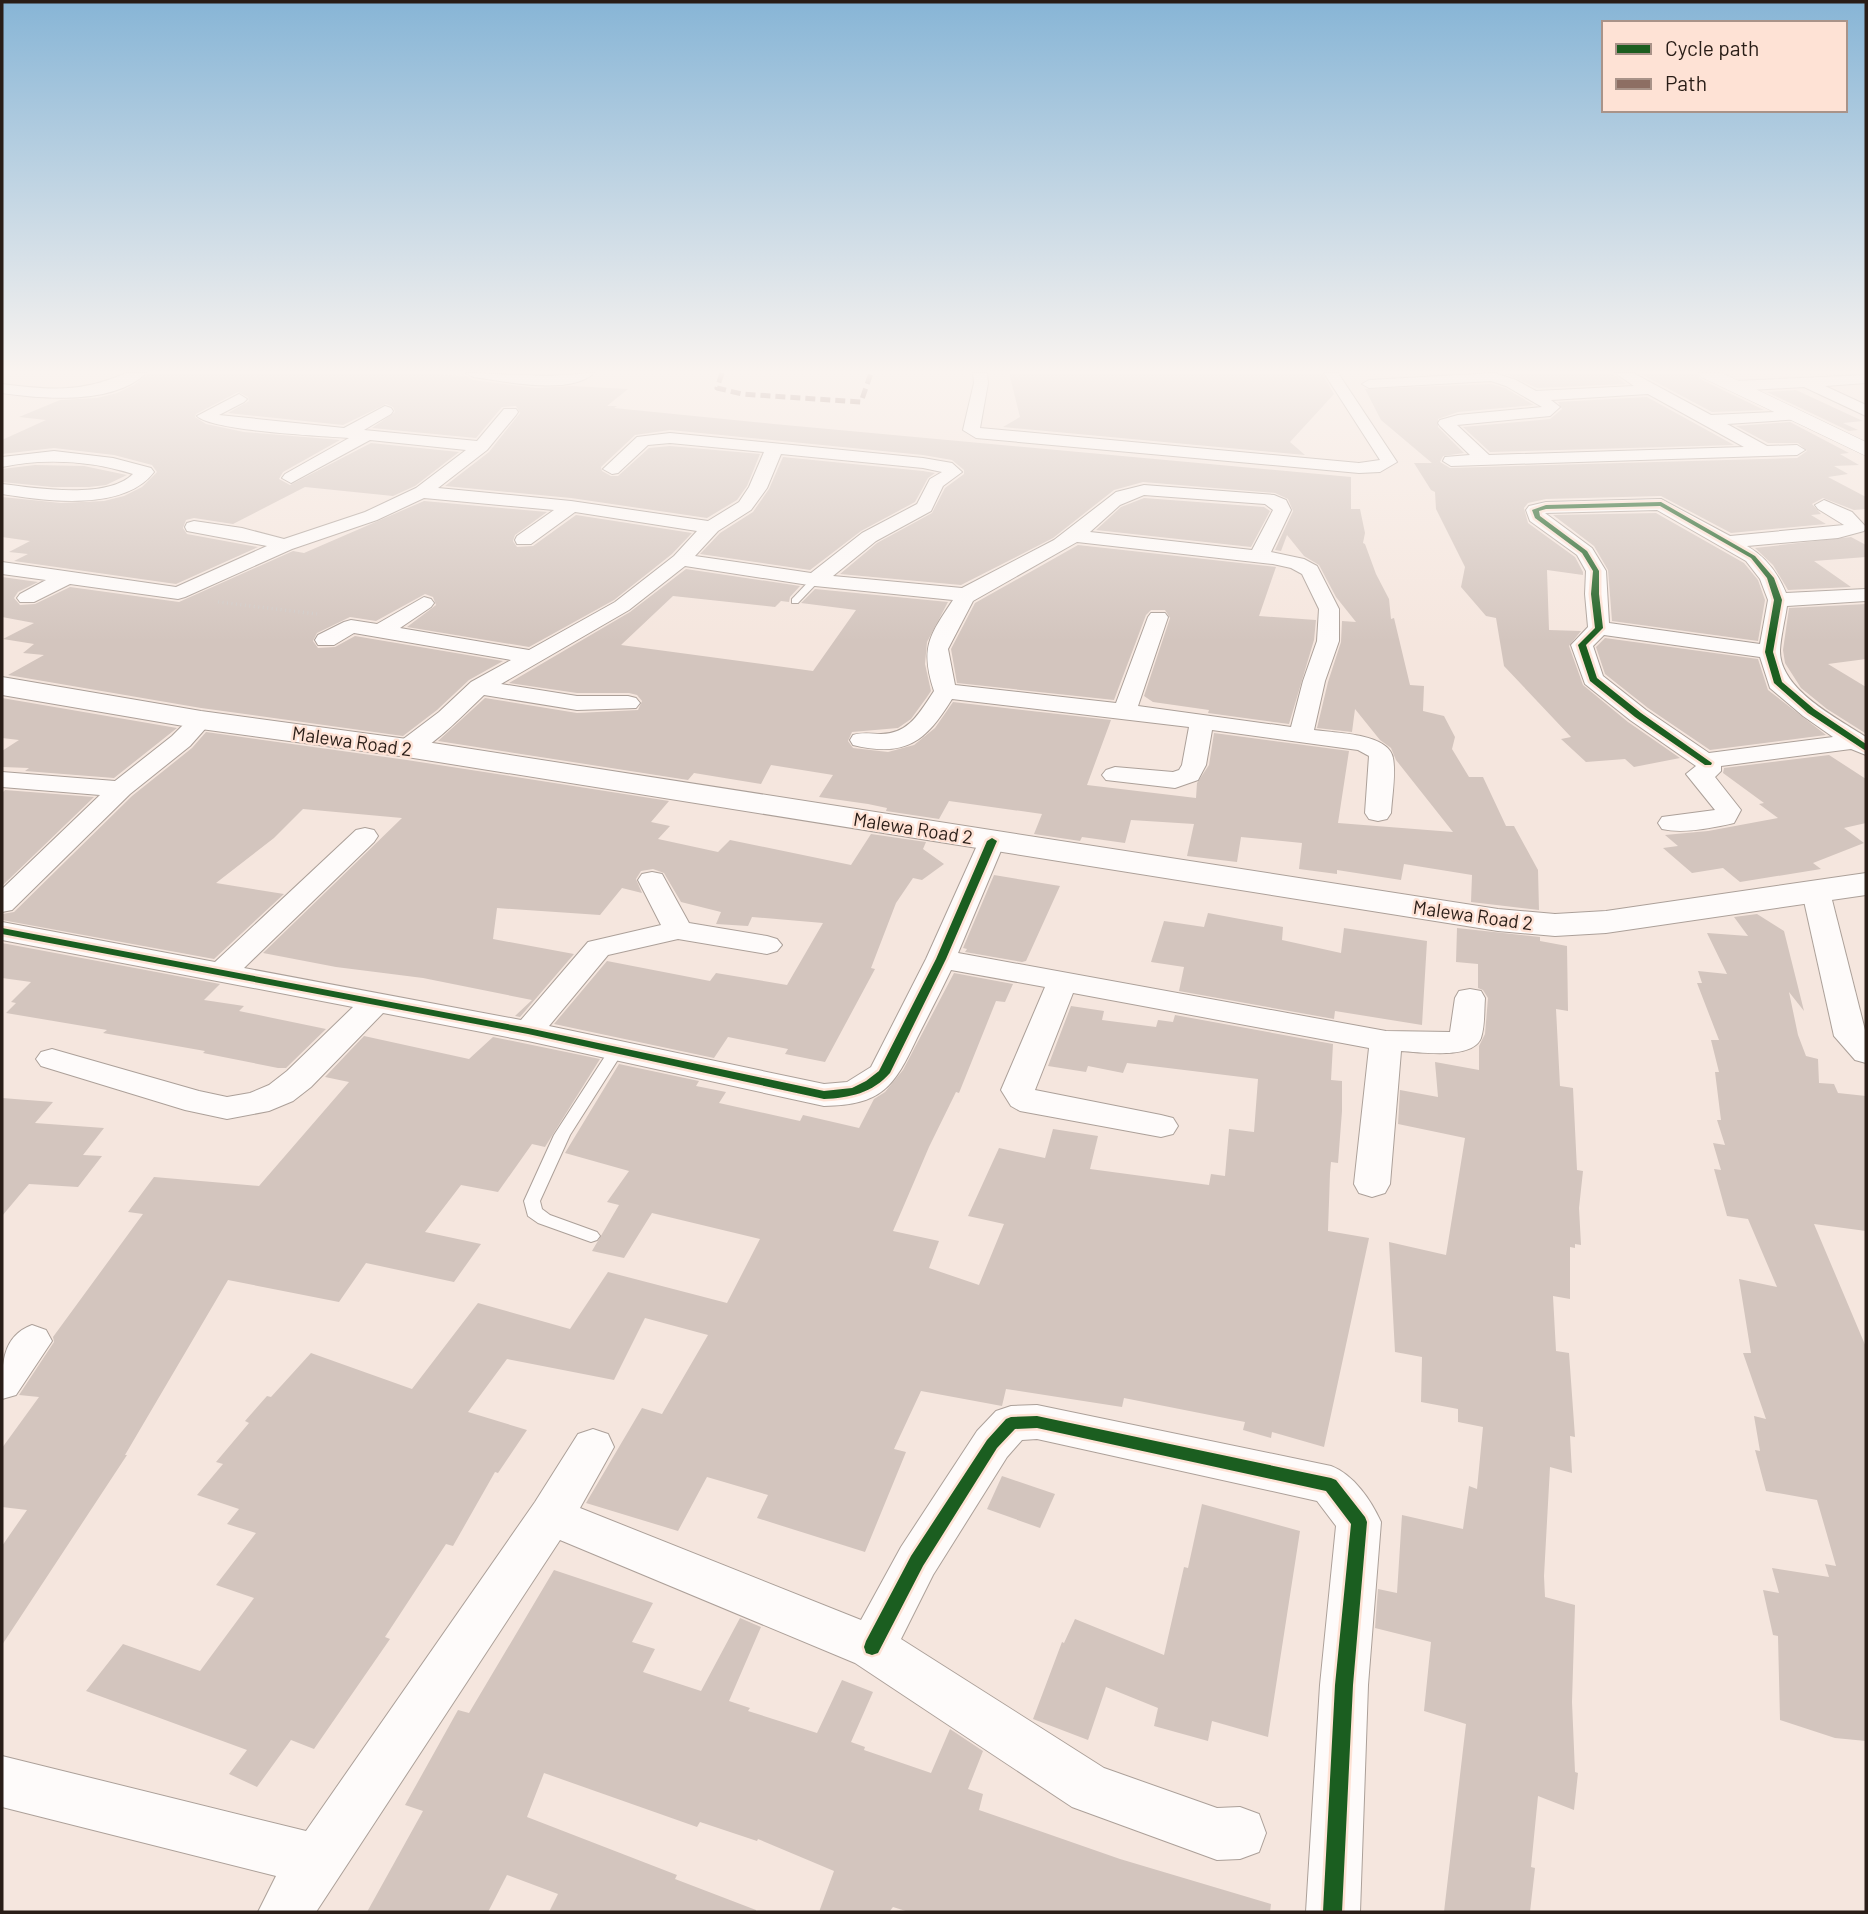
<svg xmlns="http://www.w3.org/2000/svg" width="1868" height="1914" font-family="Barlow,sans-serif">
	<rect width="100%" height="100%" fill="#f5e6de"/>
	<g fill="#d3c5be">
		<polygon points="149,373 410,373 466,376 473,380 536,388 572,386 628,389 607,406 617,406 614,408 774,424 1351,477 1351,509 1360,509 1365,533 1363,543 1365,544 1376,574 1389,599 1391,619 1394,618 1410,685 1424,686 1423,711 1444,716 1455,737 1452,749 1469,777 1483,777 1506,826 1514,826 1538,870 1539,910 1471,902 1472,875 1404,864 1401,880 1337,870 1337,874 1299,869 1302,843 1241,837 1237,862 1187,856 1194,824 1131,820 1125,843 1082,837 1080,841 1034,834 1042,814 949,801 939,819 886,811 887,808 868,804 819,797 833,775 771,765 761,784 694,773 688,780 438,741 485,698 577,713 638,710 642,701 637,695 629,693 577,693 509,683 630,612 686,569 800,586 790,597 789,602 781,601 775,607 673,596 621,645 813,671 856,610 801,603 815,589 948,602 927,642 925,664 931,691 927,697 911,719 898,728 852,732 848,741 853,748 888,752 914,745 935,728 953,702 1111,720 1087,785 1196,798 1197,783 1209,765 1214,733 1349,751 1338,823 1453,832 1396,760 1391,748 1380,740 1355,709 1352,732 1317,728 1328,682 1341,642 1342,621 1356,622 1336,597 1319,565 1304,556 1287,535 1281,551 1275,550 1293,511 1288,499 1275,493 1143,482 1114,490 1053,538 961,585 840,574 877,543 932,513 945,488 964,474 964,470 952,460 923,455 670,430 635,435 601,467 602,471 611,476 618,476 649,448 670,446 760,454 747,486 737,500 707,518 571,498 445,486 489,452 520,413 516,406 502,407 476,438 372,428 395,412 393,407 386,404 343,425 228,413 249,401 248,397 238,392 196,414 195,417 206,424 244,432 340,440 283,472 279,479 290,485 371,443 459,452 415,486 393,496 305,487 233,524 194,518 186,520 183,528 187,534 258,547 176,584 14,561 28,554 9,552 30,541 2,537 2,497 61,503 104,501 124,496 142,487 157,472 152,465 114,455 54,448 2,454 2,440 46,420 19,417 60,400 97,398 117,393 134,385"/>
		<polygon points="1009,373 1322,373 1334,394 1290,442 1305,455 1003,427 1020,417"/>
		<polygon points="1504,373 1612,373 1626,384 1537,388"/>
		<polygon points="1639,373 1696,373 1700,379 1764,410 1712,412"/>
		<polygon points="1491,384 1505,388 1534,405 1458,412 1438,419 1438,427 1464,453 1443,456 1440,462 1450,468 1797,458 1807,451 1798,443 1768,443 1736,426 1790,422 1849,453 1840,454 1859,465 1834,466 1848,474 1828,477 1866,497 1866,509 1854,510 1823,498 1812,504 1821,514 1811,515 1826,524 1731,533 1661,496 1546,499 1528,503 1524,508 1528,523 1575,557 1583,572 1583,575 1547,570 1549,630 1581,631 1569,646 1583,685 1628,722 1680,758 1634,767 1625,759 1586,762 1561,739 1571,737 1504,666 1496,618 1486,616 1461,587 1465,567 1436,509 1435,492 1431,490 1414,463 1432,463 1381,420 1365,389"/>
		<polygon points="1796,390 1852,416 1863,421 1843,423 1858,430 1849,431 1767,392"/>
		<polygon points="1647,397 1734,445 1490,452 1463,427 1550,419 1562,409 1558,402"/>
		<polygon points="783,457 923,471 935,473 928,478 915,502 861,531 810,570 700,554 720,533 753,512 769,489"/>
		<polygon points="35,465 84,466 127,475 106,485 89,487 52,487 2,482 2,469"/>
		<polygon points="1144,498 1264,507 1270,511 1251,547 1096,530 1121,507"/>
		<polygon points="424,501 547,512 515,535 513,541 517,547 533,546 576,515 692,533 672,554 614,600 529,647 407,627 436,605 433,597 425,594 376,621 350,617 317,633 313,641 318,648 335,647 355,636 503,661 469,680 437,710 403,736 201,708 8,675 44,655 23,653 34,644 3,639 34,623 2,617 2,577 38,582 18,592 14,598 20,605 35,604 70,587 179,602 293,551 304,553"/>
		<polygon points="1656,513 1744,563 1758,580 1765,600 1758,641 1612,621 1608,570 1594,546 1553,515"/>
		<polygon points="1851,537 1866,545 1866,557 1814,561 1851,587 1788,590 1773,565 1755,548"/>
		<polygon points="1078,545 1276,567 1259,616 1316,620 1314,640 1289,724 1208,713 1209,710 1153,702 1144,696 1170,618 1165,610 1151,610 1146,615 1114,700 957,683 951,649 975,603"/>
		<polygon points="1866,604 1866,659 1828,664 1866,687 1865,733 1827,709 1801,688 1785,663 1783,650 1789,608"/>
		<polygon points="1605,638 1758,659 1768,690 1826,735 1710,750 1648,708 1605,674 1596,647"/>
		<polygon points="2,698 177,728 114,778 25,771 29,768 2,767 2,751 19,740 2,738"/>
		<polygon points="206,732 407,760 669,801 651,822 670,826 658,839 718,852 730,840 851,865 871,834 926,842 923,849 944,864 922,880 913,878 896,903 871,968 875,969 825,1062 785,1054 788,1049 728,1037 714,1058 554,1024 607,961 710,981 716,973 787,985 823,923 752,917 748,926 716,924 721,912 681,902 664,873 653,869 641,871 636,879 642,893 622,888 600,915 497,908 493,939 574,954 520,1017 515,1016 532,1000 423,978 336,967 263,953 402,818 303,809 274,838 216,883 284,894 214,959 2,920 2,914 14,912 132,796 192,748"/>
		<polygon points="1829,755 1866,779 1866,823 1844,828 1864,843 1813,863 1821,869 1740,882 1723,868 1692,873 1663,848 1678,846 1665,835 1708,831 1778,818 1759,804 1764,803 1723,773 1724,768"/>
		<polygon points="5,790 94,797 2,886 2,793"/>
		<polygon points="994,875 1060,886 1026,961 1022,962 965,952 967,949 963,948"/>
		<polygon points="1208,913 1283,927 1282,940 1341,953 1344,928 1427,941 1422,1025 1335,1011 1334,1019 1179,991 1184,967 1151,962 1164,921 1204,927"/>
		<polygon points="1757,914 1784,931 1804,1011 1789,992 1798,1035 1806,1056 1818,1059 1819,1083 1834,1084 1838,1093 1866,1096 1866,1231 1814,1224 1866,1347 1866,1741 1835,1738 1780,1720 1778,1636 1773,1635 1763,1590 1779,1593 1772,1568 1829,1577 1825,1564 1836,1566 1817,1500 1766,1491 1755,1450 1760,1451 1754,1416 1766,1419 1743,1353 1751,1353 1739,1279 1777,1287 1748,1219 1727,1216 1714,1169 1721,1170 1713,1143 1725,1145 1717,1120 1721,1120 1715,1072 1719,1072 1711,1040 1719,1040 1697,983 1702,983 1698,971 1727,974 1707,933 1748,936 1734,917"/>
		<polygon points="1457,928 1540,937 1540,941 1567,946 1568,1011 1556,1009 1560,1086 1573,1088 1577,1170 1583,1171 1579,1208 1581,1245 1575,1244 1575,1248 1570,1247 1570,1299 1553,1296 1556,1351 1569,1353 1575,1437 1570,1436 1572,1473 1550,1467 1544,1576 1545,1597 1575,1605 1572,1702 1575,1772 1578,1773 1574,1810 1538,1796 1531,1867 1535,1868 1530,1912 1444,1912 1466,1724 1424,1711 1431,1642 1375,1628 1378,1589 1397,1593 1402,1515 1463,1529 1469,1486 1477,1489 1483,1427 1458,1422 1458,1409 1421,1402 1422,1357 1395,1352 1389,1242 1446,1255 1465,1138 1398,1124 1400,1090 1438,1097 1435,1062 1479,1070 1479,1046 1485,1034 1488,998 1483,990 1478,988 1478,964 1456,962"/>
		<polygon points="2,943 220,984 204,1000 244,1006 239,1011 326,1029 286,1068 278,1068 203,1053 205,1051 103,1033 107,1030 6,1013 16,1003 11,1002 31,982 2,978"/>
		<polygon points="954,973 1013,984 1005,1002 996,1001 959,1093 956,1092 929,1147 893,1231 939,1241 929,1268 979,1285 1004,1224 968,1216 999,1148 1045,1158 1053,1129 1098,1136 1090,1169 1209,1185 1211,1174 1225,1176 1229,1129 1254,1132 1258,1079 1127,1063 1123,1073 1088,1066 1086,1072 1048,1066 1071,1006 1104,1011 1102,1020 1156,1027 1158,1020 1173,1022 1175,1015 1333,1044 1331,1080 1342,1081 1342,1111 1338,1163 1331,1162 1330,1173 1328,1231 1369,1238 1324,1447 1272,1432 1271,1438 1243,1430 1245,1422 1124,1398 1122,1407 1006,1389 1002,1406 921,1391 894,1449 906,1452 865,1552 757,1518 768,1495 707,1477 678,1531 586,1503 642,1408 662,1414 708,1335 645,1318 614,1380 507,1359 468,1412 527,1430 498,1473 495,1472 453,1546 446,1544 385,1637 390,1639 314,1749 291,1740 257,1787 229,1774 247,1750 86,1691 123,1644 200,1671 254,1598 216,1585 256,1533 227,1524 239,1509 197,1495 223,1464 216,1462 249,1423 245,1421 267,1396 271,1397 311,1353 412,1389 478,1303 570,1329 608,1272 727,1303 760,1239 652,1213 624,1258 592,1251 619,1205 607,1202 629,1171 565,1153 619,1064 699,1081 696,1086 726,1092 719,1103 800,1121 803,1115 859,1128 874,1099 885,1092 903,1070"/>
		<polygon points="364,1036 469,1059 493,1037 600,1059 545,1147 532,1144 498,1192 461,1185 425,1232 481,1244 454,1282 366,1263 339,1302 228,1280 125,1455 127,1455 2,1645 2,1546 27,1510 2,1507 2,1448 39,1397 19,1395 54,1342 53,1337 143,1214 128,1212 154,1177 259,1186 349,1082 325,1077"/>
		<polygon points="2,1098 53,1102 35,1123 104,1128 83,1155 102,1156 78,1187 29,1184 2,1216"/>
		<polygon points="1002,1476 1055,1494 1040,1528 987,1509"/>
		<polygon points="1202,1504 1300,1531 1268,1737 1212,1721 1208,1741 1154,1726 1158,1708 1106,1687 1088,1740 1033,1719 1062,1642 1064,1643 1075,1619 1164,1655 1184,1567 1188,1568"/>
		<polygon points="554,1570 653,1603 632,1642 655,1649 643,1672 701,1691 740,1618 761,1627 729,1701 750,1708 748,1711 817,1733 842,1680 873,1692 851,1742 865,1747 864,1750 931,1773 950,1729 983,1751 968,1789 983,1794 979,1810 1120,1859 1271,1904 1270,1912 909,1912 893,1907 889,1912 819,1912 834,1871 758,1839 757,1841 700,1822 697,1827 544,1773 527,1817 677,1875 675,1879 756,1910 756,1912 549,1912 558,1894 507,1875 488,1912 367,1912 423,1811 405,1805 458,1710 469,1713"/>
	</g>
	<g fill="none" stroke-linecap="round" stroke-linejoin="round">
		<defs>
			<g id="service">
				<polygon points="812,578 820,580 798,603 792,603 792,599"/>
				<polygon points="616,1045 624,1050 570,1135 540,1201 542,1209 550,1215 597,1232 600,1236 597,1240 591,1242 538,1223 528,1216 524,1201 554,1135 611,1047"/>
			</g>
			<g id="minor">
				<path d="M 126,373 L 146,373 C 114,405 43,399 2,393 L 2,384 C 49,390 82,393 126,373 Z"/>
				<path d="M 466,373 L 548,376 L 594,373 C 570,396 504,381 473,377 Z"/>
				<polygon points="973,373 987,373 988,383 980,428 1359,463 1380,460 1324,373 1338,373 1397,462 1380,472 1359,473 976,438 963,430 974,383"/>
				<path d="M 1495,373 L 1516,380 L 1536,391 L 1634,386 L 1615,373 L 1633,373 L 1711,415 L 1795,411 L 1801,413 L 1803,416 L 1801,419 L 1727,424 L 1767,446 L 1797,445 L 1805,450 L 1797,455 L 1451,466 L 1443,461 L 1445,457 L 1470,455 L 1440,426 L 1438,423 L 1440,420 L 1458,415 L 1542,407 L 1506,386 L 1491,381 L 1369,388 L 1362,384 L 1369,380 ZM 1648,394 L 1744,447 L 1489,455 L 1457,425 L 1550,416 L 1560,407 L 1551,400 Z"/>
				<polygon points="1866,375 1866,383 1825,386 1866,405 1866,416 1804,387 1734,391 1726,386 1734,381"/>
				<path d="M 239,394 L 247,399 L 244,402 L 219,415 L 344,428 L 385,406 L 391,408 L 393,411 L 391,414 L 364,430 L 477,441 L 504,409 L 516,409 L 518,412 L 516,415 L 487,450 L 438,488 L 571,501 L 708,521 L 739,502 L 749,487 L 764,452 L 670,443 L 648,445 L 618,473 L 612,474 L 603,469 L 637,437 L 670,433 L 923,458 L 952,463 L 962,472 L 943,486 L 931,511 L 876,541 L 833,576 L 962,588 L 1054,540 L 1116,492 L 1144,485 L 1274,495 L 1286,500 L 1291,510 L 1271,552 L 1304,559 L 1317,566 L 1339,609 L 1339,641 L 1325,681 L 1314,730 C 1334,733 1389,733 1393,758 C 1396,774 1392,796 1391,813 L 1387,819 L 1378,821 L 1369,819 L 1365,813 L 1369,756 L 1358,750 L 1212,730 L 1206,765 L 1198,780 L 1175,788 L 1106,780 L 1102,775 L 1106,770 L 1115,767 L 1173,772 L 1179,770 L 1182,765 L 1189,727 L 952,699 C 926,741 906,758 853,745 L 850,740 L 853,735 C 863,732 871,734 881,734 C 909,734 920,712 934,691 C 920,648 929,636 953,600 L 815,586 L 685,566 L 629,610 L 501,684 L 577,696 L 628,696 L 636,698 L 640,703 L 636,708 L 577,710 L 484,695 C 467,711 436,744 415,753 C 409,756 404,755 398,753 L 395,748 L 398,743 L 439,712 L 471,682 L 511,660 L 354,633 L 334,645 L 318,645 L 315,640 L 318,635 L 344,622 L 351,620 L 377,624 L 424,597 L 431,599 L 434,603 L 431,607 L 400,628 L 529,650 L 615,602 L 674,556 L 697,531 L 575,512 L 531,544 L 517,544 L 515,540 L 517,536 L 554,510 L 424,498 L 377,520 L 292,549 L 185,597 L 178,599 L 70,584 L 34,602 L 20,602 L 17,598 L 20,594 L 46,580 L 2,574 L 2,562 L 176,587 L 267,546 L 187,531 L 185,527 L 187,523 L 194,521 L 242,528 L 284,539 L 365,512 L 416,488 L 466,450 L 370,440 L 291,483 L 282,478 L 285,474 L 349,438 C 322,436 212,431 197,416 ZM 781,454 L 923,468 L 942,472 L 930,479 L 917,504 L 862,533 L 811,573 L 695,556 L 718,531 L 751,510 L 767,488 ZM 1144,495 L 1265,504 L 1273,510 L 1252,550 L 1090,532 L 1120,505 ZM 1077,542 L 1273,564 L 1291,568 L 1302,574 L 1319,609 L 1317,641 L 1303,681 L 1291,727 L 1138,706 L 1168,617 L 1165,613 L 1151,613 L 1148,617 L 1116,703 L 955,685 L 948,649 L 973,601 Z"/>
				<path d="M 54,451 L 113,458 L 151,468 L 154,472 C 124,512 45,501 2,494 L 2,484 C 36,488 107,500 133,474 C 91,461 45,458 2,467 L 2,457 Z"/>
				<path d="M 1661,499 L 1730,536 L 1844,525 L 1818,509 L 1815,505 L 1824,500 L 1852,512 L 1866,527 L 1864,531 L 1838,538 L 1747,546 C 1766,557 1778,573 1786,593 L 1866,589 L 1866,601 L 1787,606 C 1785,620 1781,635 1780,650 C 1779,689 1837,718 1866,737 L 1866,755 L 1851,749 L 1721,766 L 1721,771 L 1715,777 L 1741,810 L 1734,823 C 1713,828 1683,834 1662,829 L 1658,823 L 1662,817 L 1715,810 L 1686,774 L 1696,766 L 1630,720 L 1585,684 L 1571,645 L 1588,627 L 1585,594 L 1586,571 L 1577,555 L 1530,521 L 1526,510 L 1529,506 L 1546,502 ZM 1657,510 L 1746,561 L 1760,579 L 1768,600 L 1760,644 L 1609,623 L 1606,571 L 1592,548 L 1545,513 ZM 1604,635 L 1760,657 L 1770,688 L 1803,716 L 1833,737 L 1709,753 L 1646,710 L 1603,676 L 1593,646 Z"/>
				<polygon points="201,713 209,715 213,720 190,746 130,794 12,910 2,912 2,889 100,795 2,787 2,772 115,781 172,736 193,715"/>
				<path d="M 365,828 L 374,830 L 378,836 L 374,842 L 244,968 L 521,1020 L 588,942 L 661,925 L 638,880 L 642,874 L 652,872 L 662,874 L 689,923 L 767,936 L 777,939 L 782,945 L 777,951 L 767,954 L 678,939 L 608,955 L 549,1026 L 824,1084 L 847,1082 L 871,1067 L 926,959 L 979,841 L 983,835 L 992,833 L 1001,835 L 1005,841 L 958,953 L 1386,1031 L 1450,1032 L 1455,998 L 1459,991 L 1470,989 L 1481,991 L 1485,998 C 1484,1010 1485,1026 1481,1038 C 1473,1060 1420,1052 1401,1051 L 1390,1184 L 1385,1193 L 1372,1197 L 1359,1193 L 1354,1184 L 1369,1048 L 1073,993 L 1035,1090 L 1161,1115 L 1173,1118 L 1178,1126 L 1173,1134 L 1161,1137 L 1020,1111 L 1011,1106 L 1001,1090 L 1045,987 L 951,970 C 940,993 928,1016 917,1038 C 894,1087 882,1105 824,1106 L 528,1041 L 383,1013 L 311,1087 L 293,1101 L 269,1111 L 227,1119 L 185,1110 L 41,1066 L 36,1059 L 41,1052 L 52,1049 L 199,1091 L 227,1097 L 250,1093 L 269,1085 L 287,1071 L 353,1007 L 2,940 L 2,922 L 215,962 L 356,830 Z"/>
				<polygon points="1816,884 1826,886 1830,892 1866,1034 1866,1063 1855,1060 1834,1036 1802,892 1806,886"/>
				<path d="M 32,1325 L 46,1330 L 52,1341 L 16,1395 L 2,1399 C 2,1368 0,1337 32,1325 Z"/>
				<path d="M 1037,1405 L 1331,1466 C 1354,1475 1371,1500 1381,1522 L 1368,1685 L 1360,1912 L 1306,1912 L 1320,1685 L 1336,1526 L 1317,1501 L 1037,1439 L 1022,1440 L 1007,1457 L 933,1575 L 901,1639 L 1104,1768 L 1217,1808 L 1240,1807 L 1259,1814 L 1266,1833 L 1259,1852 L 1240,1859 L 1217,1860 L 1072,1807 L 855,1663 L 560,1540 L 316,1912 L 258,1912 L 276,1876 L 2,1807 L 2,1756 L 306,1831 L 535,1502 L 578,1434 L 593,1429 L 608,1434 L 614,1447 L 580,1508 L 861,1620 L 901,1547 L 977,1431 L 996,1411 L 1011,1406 Z"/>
			</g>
			<polygon id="tertiary" points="1698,373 1722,373 1866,442 1866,456 1701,377"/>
			<polygon id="secondary" points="2,677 201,711 407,739 1498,909 1555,914 1606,911 1866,873 1866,895 1606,933 1555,936 1498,931 407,757 201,729 2,695"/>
		</defs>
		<use href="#service" stroke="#aca099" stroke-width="2"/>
		<use href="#minor" stroke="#aca099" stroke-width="2"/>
		<use href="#tertiary" stroke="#aca099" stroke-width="1"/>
		<use href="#secondary" stroke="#aca099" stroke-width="2"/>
		<polyline stroke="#cfcac7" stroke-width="3.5" stroke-dasharray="1 3.5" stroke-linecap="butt" points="218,602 317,614"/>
		<use href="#service" fill="#fefbfa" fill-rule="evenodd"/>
		<use href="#minor" fill="#fefbfa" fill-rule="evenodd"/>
		<use href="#tertiary" fill="#fefbfa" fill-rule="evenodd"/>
		<use href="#secondary" fill="#fefbfa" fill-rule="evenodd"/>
		<polyline stroke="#8d6e63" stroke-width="5" stroke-dasharray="10 5" stroke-linecap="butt" points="722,373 717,388 742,394 861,402 871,373"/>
		<defs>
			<g id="cycleway">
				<polygon points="1661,502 1755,556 1774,578 1782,600 1773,652 1782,682 1814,709 1866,744 1866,751 1808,713 1774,683 1765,652 1774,600 1767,578 1751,558 1660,506 1546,509 1539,511 1540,516 1587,551 1599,571 1599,594 1603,628 1586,645 1597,678 1641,713 1712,763 1711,765 1705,765 1635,717 1590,681 1578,645 1595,628 1591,594 1593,571 1582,553 1535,518 1532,510 1546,505"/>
				<path d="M 992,838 L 997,841 L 946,959 L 890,1073 C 873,1093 849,1098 824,1099 L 528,1034 L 2,934 L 2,928 L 528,1028 L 824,1091 L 852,1088 L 866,1081 L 879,1071 L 936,959 L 987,841 Z"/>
				<polygon points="1037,1416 1331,1478 1336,1480 1365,1517 1367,1522 1353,1685 1342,1912 1323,1912 1335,1685 1351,1524 1326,1491 1037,1428 1015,1429 997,1448 923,1566 878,1653 872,1655 866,1653 864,1647 866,1641 911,1556 987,1440 1006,1419 1011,1417"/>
			</g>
		</defs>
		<use href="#cycleway" stroke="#fee2d5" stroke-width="5"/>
		<use href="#cycleway" fill="#1b5e20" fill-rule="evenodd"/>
	</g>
	<linearGradient id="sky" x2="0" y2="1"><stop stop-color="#87b5d6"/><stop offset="0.58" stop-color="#faf4f0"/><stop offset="1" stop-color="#faf4f0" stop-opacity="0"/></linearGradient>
	<rect width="1868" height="641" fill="url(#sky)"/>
	<g text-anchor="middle" stroke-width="5" stroke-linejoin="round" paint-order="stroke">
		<g font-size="19" fill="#291d17" stroke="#fee2d5">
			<text transform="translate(352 741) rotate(8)" y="7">Malewa Road 2</text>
			<text transform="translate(913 828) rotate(9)" y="7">Malewa Road 2</text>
			<text transform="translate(1473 915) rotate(8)" y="7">Malewa Road 2</text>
		</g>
	</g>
	<rect width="1868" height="1914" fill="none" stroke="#291d17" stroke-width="7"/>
	<rect x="1602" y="21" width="245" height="91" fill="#fee2d5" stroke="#a99389" stroke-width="2"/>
	<rect x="1616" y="44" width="35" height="10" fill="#1b5e20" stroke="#a99389" stroke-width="2"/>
	<text x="1665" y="56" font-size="21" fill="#291d17">Cycle path</text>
	<rect x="1616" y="79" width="35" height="10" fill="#8d6e63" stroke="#a99389" stroke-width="2"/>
	<text x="1665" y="91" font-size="21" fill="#291d17">Path</text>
</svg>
